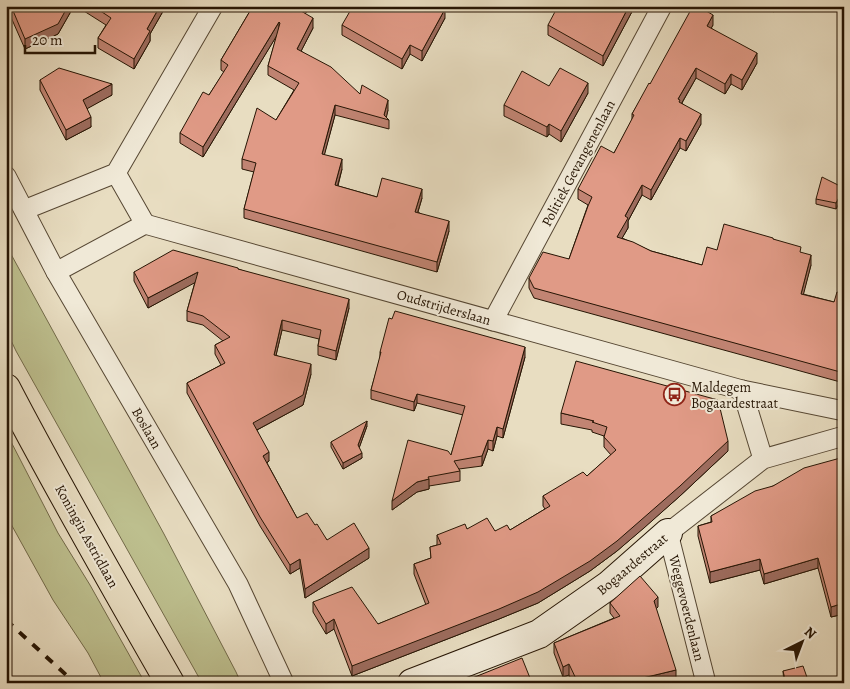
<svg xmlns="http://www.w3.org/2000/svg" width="850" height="689" font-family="Alegreya,serif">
	<rect width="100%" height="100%" fill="#e8ddc1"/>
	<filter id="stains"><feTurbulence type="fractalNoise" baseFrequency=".004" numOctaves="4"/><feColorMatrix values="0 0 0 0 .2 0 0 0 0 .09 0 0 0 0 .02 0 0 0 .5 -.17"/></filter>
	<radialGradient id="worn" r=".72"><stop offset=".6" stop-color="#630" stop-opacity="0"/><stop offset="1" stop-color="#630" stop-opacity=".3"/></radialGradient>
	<g fill="#bdbf8e" stroke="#726a49">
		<polygon points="6,245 164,534 236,672 241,683 202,683 16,351 6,330"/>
		<polygon points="6,432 58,533 90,585 145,683 104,683 88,653 53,600 6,515"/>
	</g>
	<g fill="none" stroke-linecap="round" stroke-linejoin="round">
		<defs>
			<g id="street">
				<polyline points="6,176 56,272 238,584 284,683"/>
				<polyline points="24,210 116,173 213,6"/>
				<polyline points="145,224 742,390 844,411"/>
				<polyline points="56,272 145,224 116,173"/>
				<polyline points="493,321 662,6"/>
				<polyline points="742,390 763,459"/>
				<polyline points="706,683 668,533 763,459 844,436"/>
			</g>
			<polyline id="secondary" points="412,683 539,634 609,585 668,533"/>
			<path id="primary" d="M 6,388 C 58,488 114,585 170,683"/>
		</defs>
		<use href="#street" stroke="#564733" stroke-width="21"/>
		<use href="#secondary" stroke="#261504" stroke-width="30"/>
		<use href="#primary" stroke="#261504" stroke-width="30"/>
		<use href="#street" stroke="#f0e9d7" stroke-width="19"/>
		<use href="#secondary" stroke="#f0e9d7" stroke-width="28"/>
		<use href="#primary" stroke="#e8ddc1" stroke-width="28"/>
		<polyline stroke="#261504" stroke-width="4" stroke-dasharray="9 9" stroke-linecap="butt" points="6,620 75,683"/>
	</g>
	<g fill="#c18473" stroke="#261504">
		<polygon points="6,6 74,6 58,34 25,49"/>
		<polygon points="76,6 166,6 150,34 150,41 134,69 98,48 98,38 106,25"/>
		<polygon points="253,6 310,6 305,14 313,28 301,51 360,94 388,110 386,117 389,120 389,129 335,115 324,155 342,169 338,186 377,197 422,198 418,212 449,231 437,272 244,218 244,209 254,172 242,169 242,159 276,120 294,90 268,75 268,66 277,35 203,157 180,143 180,133 209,95 224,72 221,70 221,60"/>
		<polygon points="635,6 603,66 548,35 548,25"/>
		<polygon points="763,6 777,6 774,12"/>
		<polygon points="445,18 422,61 410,54 402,69 342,35 342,25"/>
		<polygon points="713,25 711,28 757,63 742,90 731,84 725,94 696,78 682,103 701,124 686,151 680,148 651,200 642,195 628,221 628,228 622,238 651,251 702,265 717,250 773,239 801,253 811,265 803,294 834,302 844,294 844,383 534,298 529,288 529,278 569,259 588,205 578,199 578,189 614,153 632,120 632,114 650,84"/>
		<polygon points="40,80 112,95 87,108 91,127 66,140 40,90"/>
		<polygon points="549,86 588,93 561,142 549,134 547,137 504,116 504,105"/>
		<polygon points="844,188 844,194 836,209 816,204 816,199"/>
		<polygon points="238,269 349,308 336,360 318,355 318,346 319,339 282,330 276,355 311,374 303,405 257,430 269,461 267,463 297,518 315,525 327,540 369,558 305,598 300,568 290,574 260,526 187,393 187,383 221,365 215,354 215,345 223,341 203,325 187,321 187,311 195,282 148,308 134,281 134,272"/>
		<polygon points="380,352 525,357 503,438 497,436 493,451 488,449 482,466 459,469 460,471 460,481 429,486 429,489 417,492 392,510 451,455 463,415 417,403 414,411 371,399 371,390 380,358"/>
		<polygon points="561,413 728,451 680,496 617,551 590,571 538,603 499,619 352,676 334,629 326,634 313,612 313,602 378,624 426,605 414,574 414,564 431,558 430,547 437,545 437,535 467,529 495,531 510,530 545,509 543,506 543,496 587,476 611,455 604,447 604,436 592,432 592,430 561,424"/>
		<polygon points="367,426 359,448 362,458 343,469 331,447 331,442"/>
		<polygon points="844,457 844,614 831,617 818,568 764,584 760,570 710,583 698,536 698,526 711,522 711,516 773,486"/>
		<polygon points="610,603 658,607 656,609 676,680 665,683 573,683 569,675 563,677 554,653 554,643 614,618 610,613"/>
		<polygon points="783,671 809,683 784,683"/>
	</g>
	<g fill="#9d6c5e" stroke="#261504">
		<polygon points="6,6 10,6 10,14 6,17"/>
		<polygon points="68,6 74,6 58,34 25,49 25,39"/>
		<polygon points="160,6 166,6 150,34 150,41 134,69 134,59 147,29"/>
		<polygon points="304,6 310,6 301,21 301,11"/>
		<polygon points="629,6 635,6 603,66 603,56"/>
		<polygon points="774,6 777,6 774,12"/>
		<polygon points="445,9 445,18 422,61 422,51"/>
		<polygon points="713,15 713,25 707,36 707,26"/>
		<polygon points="313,18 313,28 297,59 297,49"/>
		<polygon points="279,22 279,32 203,157 203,147"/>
		<polygon points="410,45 410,54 402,69 402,59"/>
		<polygon points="757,53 757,63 742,90 742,80"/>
		<polygon points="696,68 696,78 680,106 678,99"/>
		<polygon points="731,74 731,84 725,94 725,84"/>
		<polygon points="588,83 588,93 561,142 561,131"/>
		<polygon points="112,84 112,95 83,111 83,100"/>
		<polygon points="388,100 388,110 386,119 384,115"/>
		<polygon points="335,105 335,115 322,164 322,154"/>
		<polygon points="701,114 701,124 686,151 686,141"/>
		<polygon points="91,117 91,127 66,140 66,130"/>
		<polygon points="549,124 549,134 547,137 547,127"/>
		<polygon points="680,138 680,148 651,200 651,190"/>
		<polygon points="342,159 342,169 335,195 335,185"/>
		<polygon points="642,185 642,195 628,221 628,228 617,247 617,237 625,216"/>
		<polygon points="844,188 844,194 836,209 836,203"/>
		<polygon points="422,189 422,198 415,221 415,212"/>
		<polygon points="449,221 449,231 437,272 437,262"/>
		<polygon points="811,255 811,265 801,304 801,294"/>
		<polygon points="198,272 198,281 148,308 148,298"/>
		<polygon points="349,299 349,308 336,360 336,351"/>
		<polygon points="282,320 282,330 274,364 274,355"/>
		<polygon points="525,347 525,357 503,438 503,429"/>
		<polygon points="311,364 311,374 303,405 253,432 253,423"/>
		<polygon points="417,394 417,403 414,411 414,402"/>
		<polygon points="367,421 367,426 358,451 358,445"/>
		<polygon points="497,427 497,436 493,451 493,441"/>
		<polygon points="488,440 488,449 482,466 482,456"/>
		<polygon points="728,441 728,451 680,496 644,528 617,551 590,571 538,603 499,619 352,676 352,666"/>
		<polygon points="269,452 269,461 263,465 263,456"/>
		<polygon points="362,453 362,458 343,469 343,463"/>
		<polygon points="429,479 429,489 417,492 392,510 392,501 417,482"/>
		<polygon points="369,548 369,558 305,598 305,589"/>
		<polygon points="818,558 818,568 764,584 764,574"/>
		<polygon points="300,559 300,568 290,574 290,565"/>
		<polygon points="760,559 760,570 710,583 710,572"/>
		<polygon points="658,597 658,607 654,611 654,601"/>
		<polygon points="844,603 844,614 831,617 831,607"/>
		<polygon points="334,619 334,629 326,634 326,624"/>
		<polygon points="569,664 569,675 563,677 563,667"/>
		<polygon points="676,670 676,680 665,683 622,683"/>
	</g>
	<g fill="#e09a86" stroke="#261504">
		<polygon points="11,6 68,6 58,24 25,39"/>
		<polygon points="93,6 160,6 147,29 150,31 134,59 98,38 111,18"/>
		<polygon points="253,6 304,6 301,11 313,18 297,49 331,67 360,94 362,85 388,100 384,115 389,120 335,105 322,154 342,159 335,185 377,197 382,178 422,189 415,212 449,221 437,262 244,209 256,163 242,159 257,108 276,120 299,83 268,66 280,23 279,22 203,147 180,133 203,92 209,95 228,65 221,60"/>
		<polygon points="353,6 441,6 445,9 422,51 410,45 402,59 342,25"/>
		<polygon points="558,6 629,6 603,56 548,25"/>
		<polygon points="693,6 698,6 713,15 707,26 757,53 742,80 731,74 725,84 696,68 678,99 680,100 679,102 701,114 686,141 680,138 651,190 642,185 625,216 628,218 617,237 633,242 651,251 702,265 707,247 717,250 724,224 773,238 773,239 801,247 800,252 811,255 801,294 834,302 837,292 844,294 844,373 534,288 529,278 543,252 569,259 588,206 592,197 578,189 601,146 614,153 634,115 632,114 649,83 650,84"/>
		<polygon points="59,68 112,84 83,100 91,117 66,130 40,80"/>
		<polygon points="560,68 588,83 561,131 549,124 547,127 504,105 522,71 549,86"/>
		<polygon points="822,177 844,188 836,203 816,199"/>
		<polygon points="173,250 238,268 238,269 349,299 336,351 318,346 321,330 282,320 274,355 311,364 303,395 253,423 269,452 263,456 297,518 307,513 315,525 317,524 327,540 354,523 369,548 305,589 300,559 290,565 260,517 187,383 225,363 215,345 230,337 203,316 187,311 198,272 148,298 134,272"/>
		<polygon points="395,311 525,347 503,429 497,427 493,441 488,440 482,456 454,461 460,471 428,477 429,479 417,482 392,501 408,440 448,451 451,455 465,406 417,394 414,402 371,390 381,352 380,352 389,318 392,319"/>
		<polygon points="576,361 718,400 728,441 680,486 617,541 590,561 538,592 499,609 352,666 334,619 326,624 313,602 352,587 378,624 429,603 414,564 431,558 430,547 441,544 437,535 465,524 467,529 487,518 495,531 507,525 510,530 550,506 543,496 583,472 587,476 616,450 604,437 607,427 592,422 594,421 561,413"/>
		<polygon points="367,421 358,445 362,453 343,463 331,442"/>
		<polygon points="844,457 844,603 831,607 818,558 764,574 760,559 710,572 698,526 712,522 711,516 755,491 773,486 804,468"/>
		<polygon points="640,576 658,597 654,601 676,670 622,683 578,683 569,664 563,667 554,643 620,616 610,603"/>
		<polygon points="522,658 532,683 460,683"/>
		<polygon points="803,666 809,683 786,683 783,671"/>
	</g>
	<defs>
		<symbol id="bus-ring" viewBox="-11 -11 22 22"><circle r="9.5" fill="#f0e9d7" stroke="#8f2418" stroke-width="1.5"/><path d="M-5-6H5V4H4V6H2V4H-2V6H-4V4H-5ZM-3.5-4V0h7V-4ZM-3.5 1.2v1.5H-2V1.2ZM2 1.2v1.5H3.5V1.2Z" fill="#8f2418"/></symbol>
	</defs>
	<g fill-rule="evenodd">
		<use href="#bus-ring" x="662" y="382" width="25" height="25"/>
	</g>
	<g text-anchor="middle" stroke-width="4" stroke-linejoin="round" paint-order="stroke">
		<g font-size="14" fill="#261504" stroke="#f0e9d7">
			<text transform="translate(578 163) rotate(-62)" y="5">Politiek Gevangenenlaan</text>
			<text transform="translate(444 307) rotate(16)" y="5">Oudstrijderslaan</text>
			<text transform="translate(147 428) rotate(60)" y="5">Boslaan</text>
			<text transform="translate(87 536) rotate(61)" y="5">Koningin Astridlaan</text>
			<text transform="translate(632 564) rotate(-40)" y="5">Bogaardestraat</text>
			<text transform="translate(687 608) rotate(76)" y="5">Weggevoerdenlaan</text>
		</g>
		<g font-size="14" fill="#261504" stroke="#f0e9d7" text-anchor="start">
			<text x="691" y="392">Maldegem<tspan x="691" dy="16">Bogaardestraat</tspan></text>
		</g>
	</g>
	<rect width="850" height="689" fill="none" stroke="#e8ddc1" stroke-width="25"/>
	<rect x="8" y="8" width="835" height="674" fill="none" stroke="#261504" stroke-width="2.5"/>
	<rect x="12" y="12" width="825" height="664" fill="none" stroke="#261504"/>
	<g transform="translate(802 642) rotate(42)" stroke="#f0e9d7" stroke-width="4" paint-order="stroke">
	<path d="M0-4L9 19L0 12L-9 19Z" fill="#261504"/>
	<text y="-8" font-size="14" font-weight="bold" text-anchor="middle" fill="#261504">N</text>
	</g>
	<path d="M25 45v8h70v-8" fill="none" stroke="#261504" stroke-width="2.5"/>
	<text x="32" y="45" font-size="15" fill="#261504" stroke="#f0e9d7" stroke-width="4" paint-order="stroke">20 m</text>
	<rect width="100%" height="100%" filter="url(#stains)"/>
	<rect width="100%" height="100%" fill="url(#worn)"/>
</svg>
